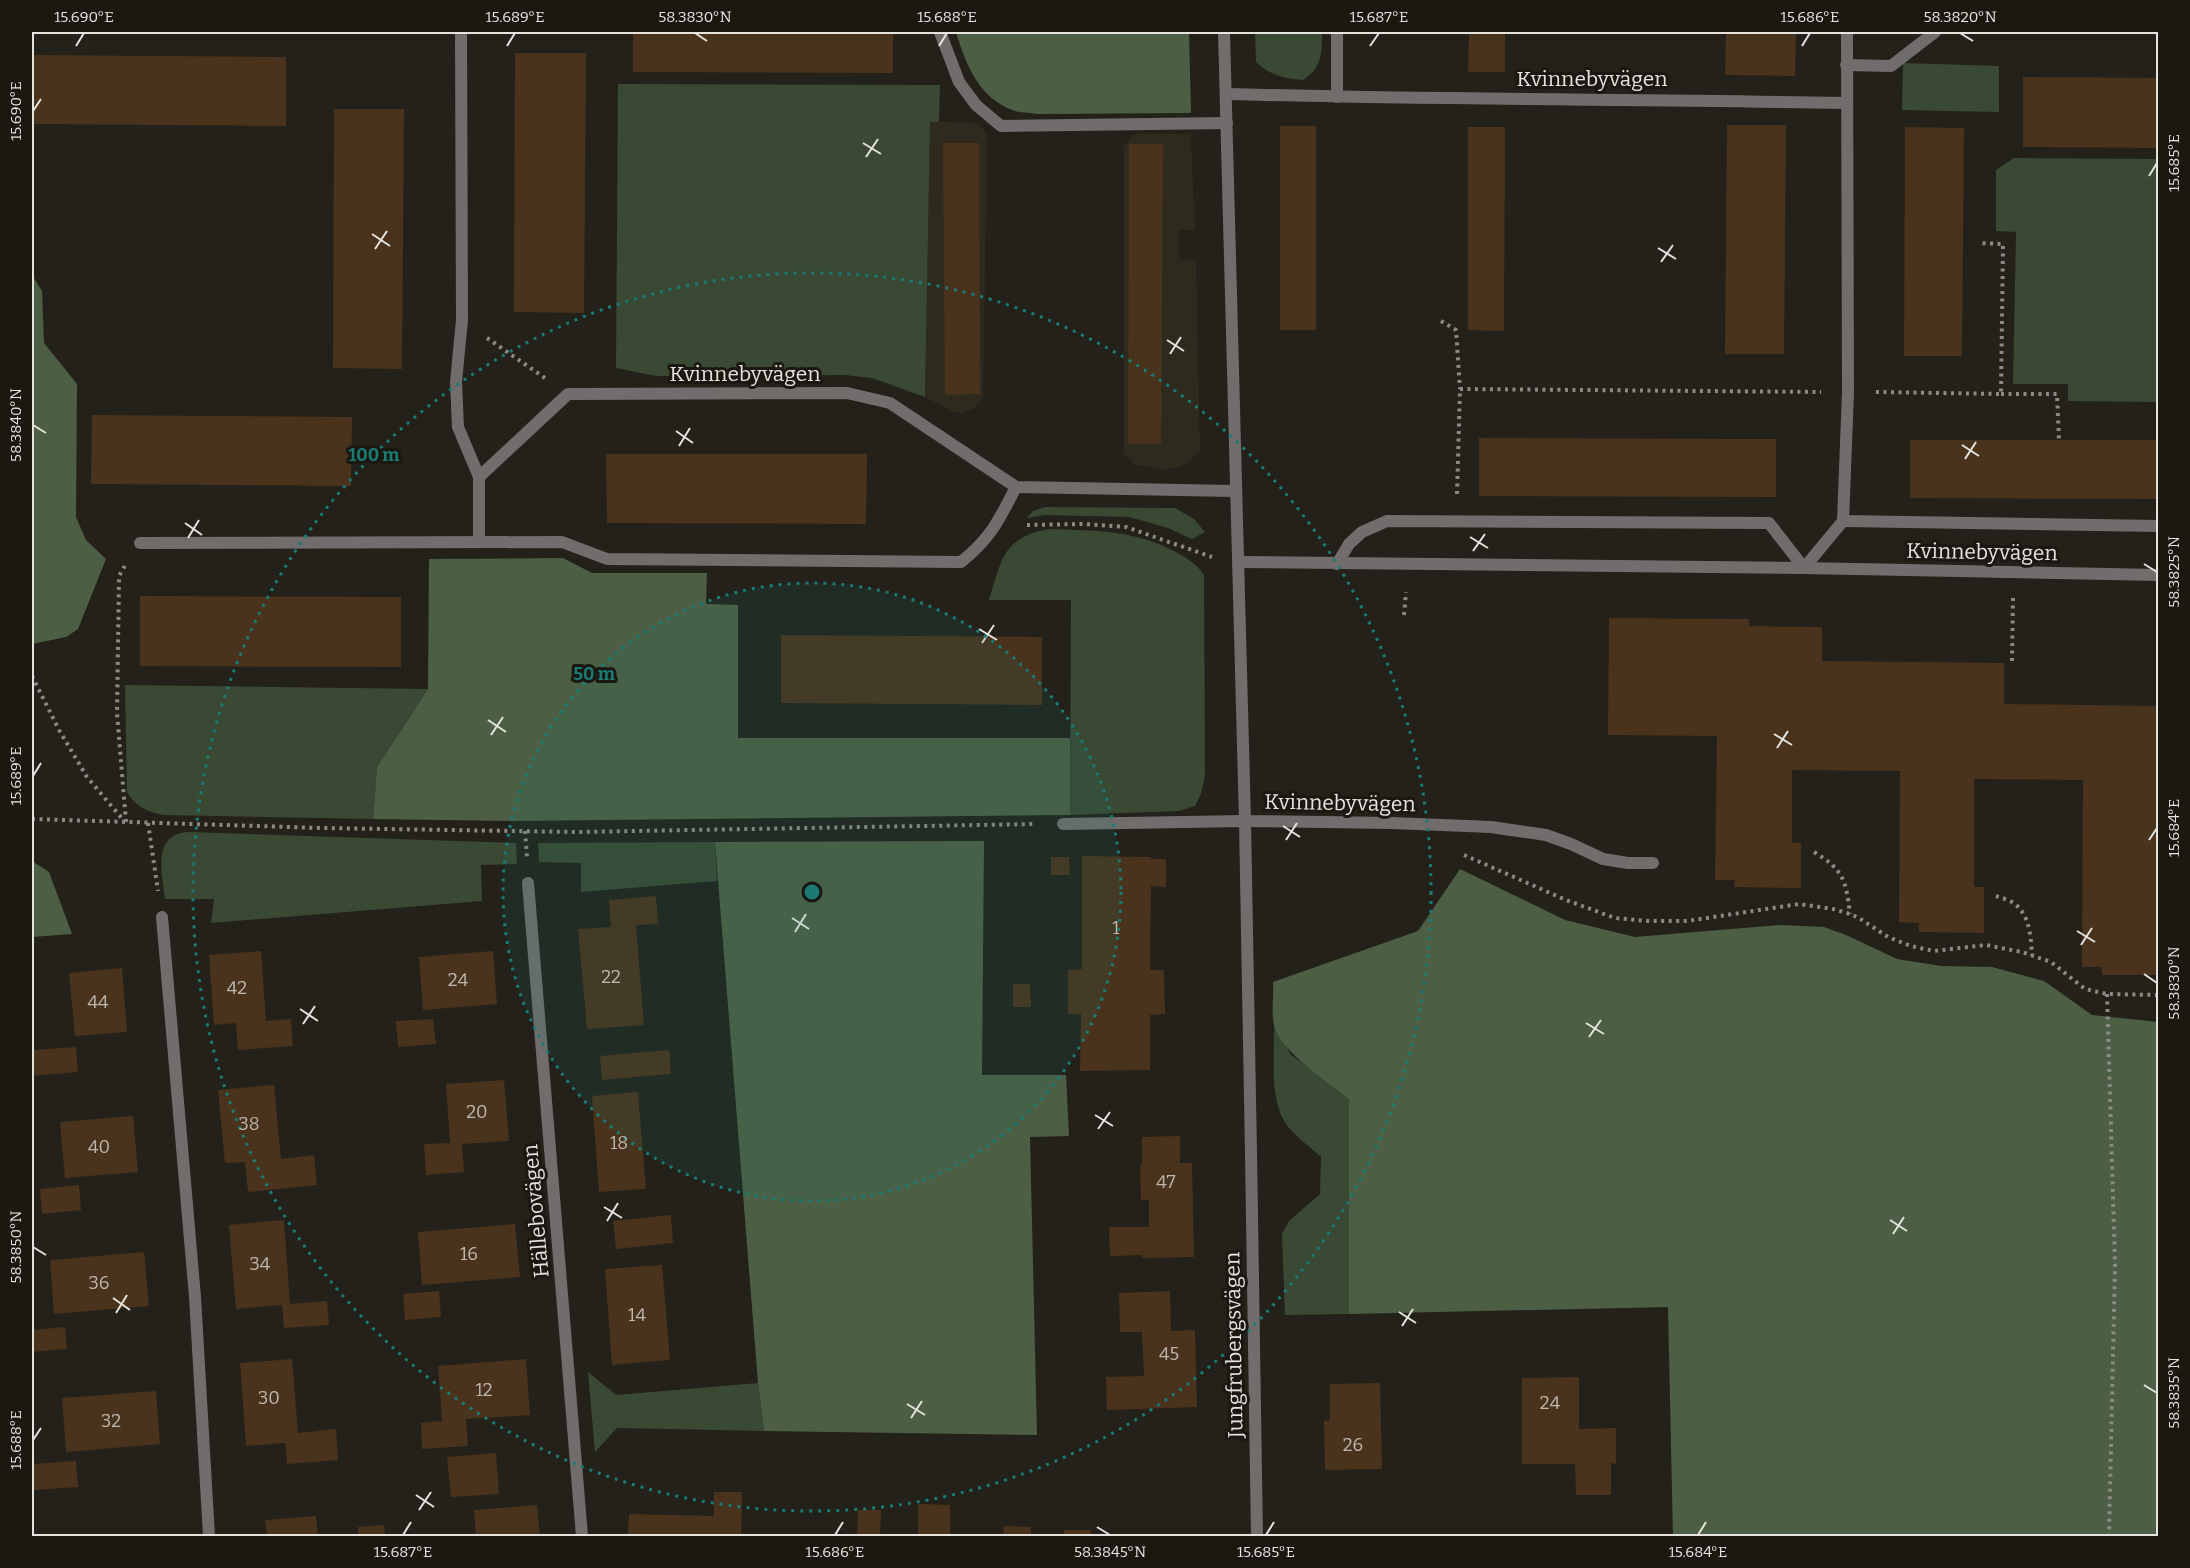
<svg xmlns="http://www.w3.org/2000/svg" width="2190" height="1568" font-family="Bitter,serif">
	<rect width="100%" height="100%" fill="#23211a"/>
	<g fill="#2e2a1e">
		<polygon points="930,121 978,123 987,135 983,397 974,408 962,413 954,412 925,397"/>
		<polygon points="1144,133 1191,134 1195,230 1179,230 1179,260 1196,261 1200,450 1190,461 1179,467 1164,470 1135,465 1124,453 1124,147 1132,135"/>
	</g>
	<g fill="#3a4934">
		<path d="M 1255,32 L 1322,32 C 1322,53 1322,68 1303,80 C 1284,79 1270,75 1256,62 Z"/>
		<polygon points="1903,63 1999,66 1999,112 1902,110"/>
		<polygon points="618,84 940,85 939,122 930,122 925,397 872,378 845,375 656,376 616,368"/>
		<polygon points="2014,158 2158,159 2158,402 2068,401 2068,384 2013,384 2016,232 1996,231 1996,170"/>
		<polygon points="1045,507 1175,508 1194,519 1205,532 1192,539 1168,528 1129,517 1044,515 1027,518 1033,511"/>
		<path d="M 1049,529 C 1097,531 1132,529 1176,552 C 1188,559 1196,563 1204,575 L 1205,775 L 1201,794 L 1195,806 L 1179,811 L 1070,815 L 1071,600 L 989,600 C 1002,559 1002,538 1049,529 Z"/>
		<path d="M 125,685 L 428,689 L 377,767 L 373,819 L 163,815 C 146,811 136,807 127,792 Z"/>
		<path d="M 190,832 L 516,843 L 517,864 L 481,865 L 482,901 L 211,923 L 214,899 L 165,899 C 162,873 151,833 190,832 Z"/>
		<polygon points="715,842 717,881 581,892 581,863 539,862 538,843"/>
		<path d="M 1274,1026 L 1291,1055 L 1320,1075 L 1349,1100 L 1349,1314 L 1285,1315 L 1282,1234 L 1289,1221 L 1320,1194 L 1321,1157 C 1311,1148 1299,1139 1290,1129 C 1268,1104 1275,1058 1274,1026 Z"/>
		<polygon points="588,1372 616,1395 758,1383 764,1431 617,1428 595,1452"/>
	</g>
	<g fill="#4c5f44">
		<path d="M 956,32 L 1189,32 L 1191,113 L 1038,114 C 1031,113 1021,113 1015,111 C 979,99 966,65 956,32 Z"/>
		<polygon points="32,275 42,291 44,343 77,384 76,517 86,540 106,559 78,629 66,637 32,644"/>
		<polygon points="563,558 592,573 707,573 706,604 738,605 738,738 1070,738 1070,815 514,821 373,819 377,767 428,689 429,559"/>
		<polygon points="984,841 982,1075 1066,1075 1069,1136 1030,1137 1037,1435 764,1431 758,1383 715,842"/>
		<polygon points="32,861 49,872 72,934 32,937"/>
		<path d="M 1460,869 L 1565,920 L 1635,937 L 1780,925 L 1824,927 L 1846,935 L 1897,959 L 1941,966 L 1992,967 L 2044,981 L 2092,1015 L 2158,1022 L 2158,1536 L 1673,1536 L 1668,1307 L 1349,1314 L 1349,1100 C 1329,1082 1279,1051 1274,1025 C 1271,1012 1274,996 1273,982 L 1418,931 Z"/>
	</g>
	<g fill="#4a331c">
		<polygon points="633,32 893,32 893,73 633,72"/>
		<polygon points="1469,32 1505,32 1505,72 1468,72"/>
		<polygon points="1726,32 1796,32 1795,76 1725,75"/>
		<polygon points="515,53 586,53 584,313 514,312"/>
		<polygon points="32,55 286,57 286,126 32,124"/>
		<polygon points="2023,77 2158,78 2158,148 2023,147"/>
		<polygon points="334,109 404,109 402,369 333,368"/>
		<polygon points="1727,125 1786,125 1784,354 1725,354"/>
		<rect x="1280" y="126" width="36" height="204"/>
		<polygon points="1468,127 1505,127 1504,331 1468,330"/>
		<polygon points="1905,127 1964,128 1962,356 1904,356"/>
		<polygon points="943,143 979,143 980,394 945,395"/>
		<polygon points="1129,144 1163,144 1161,444 1128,444"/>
		<polygon points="92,415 352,417 351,486 91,484"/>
		<polygon points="1479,438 1776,439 1776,497 1479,496"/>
		<polygon points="1910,440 2158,440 2158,499 1910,498"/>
		<polygon points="606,454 867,454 866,524 607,523"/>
		<polygon points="140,596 401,597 401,667 140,666"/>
		<polygon points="1609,618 1749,619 1749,626 1822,627 1822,661 2004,663 2004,704 2158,706 2158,975 2102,975 2102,967 2082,967 2083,780 1974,779 1974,887 1984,887 1984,933 1919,932 1919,923 1899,922 1900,771 1792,770 1792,842 1801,843 1801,888 1734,887 1735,880 1715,880 1717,736 1608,735"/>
		<polygon points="781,635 1042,637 1042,705 781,703"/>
		<polygon points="1082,856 1151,857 1151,859 1166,859 1166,887 1151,886 1150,970 1164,970 1165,1014 1150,1015 1150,1070 1080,1071 1081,1014 1068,1014 1068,970 1082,969"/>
		<polygon points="1051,857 1069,857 1070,875 1051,875"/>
		<polygon points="656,896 658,924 636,925 644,1025 587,1029 578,929 611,927 609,900"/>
		<polygon points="261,951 266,1021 291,1019 293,1046 238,1050 236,1023 214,1025 209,955"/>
		<polygon points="493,951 497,1004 423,1010 419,957"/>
		<polygon points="122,968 127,1032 75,1036 69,973"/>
		<polygon points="1013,984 1030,984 1031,1007 1013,1007"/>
		<polygon points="433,1019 436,1044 398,1047 396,1021"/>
		<polygon points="76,1047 78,1072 32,1076 32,1050"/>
		<polygon points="669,1050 671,1074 602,1080 600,1056"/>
		<polygon points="504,1080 509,1141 462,1144 464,1172 426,1175 424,1144 450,1143 446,1084"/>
		<polygon points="274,1085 281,1159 314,1155 317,1185 248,1192 245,1162 225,1163 218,1090"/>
		<polygon points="638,1092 646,1189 599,1192 592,1096"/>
		<polygon points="133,1116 138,1172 65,1178 60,1122"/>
		<polygon points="1180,1136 1180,1163 1192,1163 1194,1257 1142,1258 1142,1255 1110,1256 1109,1227 1149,1227 1149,1200 1141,1200 1140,1164 1142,1164 1142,1137"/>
		<polygon points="79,1185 81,1210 42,1214 40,1189"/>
		<polygon points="671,1215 673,1243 616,1249 613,1221"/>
		<polygon points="284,1220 290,1304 327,1301 329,1325 284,1328 282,1305 236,1309 229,1225"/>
		<polygon points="515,1224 520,1277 422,1285 418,1232"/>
		<polygon points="144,1252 149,1306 54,1314 50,1260"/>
		<polygon points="662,1265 670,1360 612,1365 605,1269"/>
		<polygon points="439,1291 441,1317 405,1320 403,1294"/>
		<polygon points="1170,1291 1171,1331 1195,1330 1197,1407 1107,1410 1106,1377 1144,1376 1142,1332 1120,1332 1119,1293"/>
		<polygon points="65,1327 67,1349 32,1352 32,1330"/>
		<polygon points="292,1359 298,1433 336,1429 338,1460 287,1464 285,1443 246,1446 240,1363"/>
		<polygon points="526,1359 530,1415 466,1419 468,1446 422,1449 421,1423 442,1421 438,1366"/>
		<polygon points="1579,1377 1579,1429 1616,1428 1616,1464 1611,1463 1611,1495 1576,1495 1575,1464 1522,1464 1522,1378"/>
		<polygon points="1380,1383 1382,1469 1325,1470 1324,1421 1330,1420 1330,1384"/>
		<polygon points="156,1391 160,1444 66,1452 62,1398"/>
		<polygon points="496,1453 499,1494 451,1497 447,1457"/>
		<polygon points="76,1461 78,1487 34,1490 32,1464"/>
		<polygon points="714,1492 742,1492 741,1536 628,1536 629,1514 714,1516"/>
		<polygon points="918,1504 950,1505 950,1536 918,1536"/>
		<polygon points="537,1505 540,1536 476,1536 474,1510"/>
		<polygon points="858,1510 881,1510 880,1536 857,1536"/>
		<polygon points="316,1516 318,1536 267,1536 265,1520"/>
		<polygon points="384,1525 385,1536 351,1536 351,1535 358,1534 358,1527"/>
		<polygon points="1004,1526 1031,1527 1031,1536 1003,1536"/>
		<rect x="1064" y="1530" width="27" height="6"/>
	</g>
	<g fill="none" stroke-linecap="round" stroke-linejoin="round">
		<g stroke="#8b8a84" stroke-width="4" stroke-dasharray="3 4.5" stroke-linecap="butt">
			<polyline points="1441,321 1456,330 1460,389"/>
			<polyline points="487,338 545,378"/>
			<polyline points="1876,392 2001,394 2003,244 1978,243"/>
			<polyline points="2001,394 2057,394 2059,440"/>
			<polyline points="1457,494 1460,389 1821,392"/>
			<polyline points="1027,525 1085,524 1126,527 1212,557"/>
			<polyline points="1404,615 1406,592"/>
			<polyline points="2012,661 2013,598"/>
			<polyline points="32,676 59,730 87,777 125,822"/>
			<polyline points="32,819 321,828 577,832 1036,824"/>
			<polyline points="126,822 117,713 119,576 126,564"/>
			<polyline points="148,823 158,891"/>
			<polyline points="525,831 527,857"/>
			<path d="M 1814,852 C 1844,870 1846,881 1850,914"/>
			<polyline points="1464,855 1566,900 1615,918 1648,921 1687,921 1799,904 1833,909 1850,914 1859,918 1888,937 1911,946 1934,951 1986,945 2022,952 2051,962 2085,989 2107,994 2158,995"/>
			<path d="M 1996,896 C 2002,898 2010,900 2015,904 C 2030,916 2031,938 2032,955"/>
			<polyline points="2107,994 2115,1264 2109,1536"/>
		</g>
		<polyline stroke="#716d6c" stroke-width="12" points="1063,824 1245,821 1251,1153"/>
		<g stroke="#716d6c" stroke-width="12">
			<polyline points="461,32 462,320 456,382 458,427 479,477"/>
			<polyline points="940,32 959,82 976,105 1001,126 1227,123"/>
			<polyline points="1224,32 1245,821 1392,823 1491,827 1546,835 1571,844 1603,859 1628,863 1653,863"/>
			<polyline points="1846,65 1891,66 1935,32"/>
			<path d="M 1227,94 C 1433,100 1640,99 1846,103"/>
			<polyline points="1337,97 1337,32"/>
			<polyline points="1843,521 2158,526"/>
			<polyline points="479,542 479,477 568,394 847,393 890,403 1016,487 1235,491"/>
			<path d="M 140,543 L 562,542 L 607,559 L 961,562 C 991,538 999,520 1016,487"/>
			<polyline points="1239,562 1804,568 2158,575"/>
			<polyline points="1337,564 1349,544 1362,532 1387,521 1769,523 1804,568 1843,521 1848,392 1847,32"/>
			<polyline points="528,883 582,1536"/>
			<polyline points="162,917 195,1297 209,1536"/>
			<polyline points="1251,1153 1257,1536"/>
		</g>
	</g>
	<path fill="none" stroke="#e4e3de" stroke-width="2" d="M 695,33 L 707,41M 1960,33 L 1973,41M 76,46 L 84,33M 507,46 L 515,33M 939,46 L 947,33M 1370,46 L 1379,33M 1802,46 L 1810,33M 33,111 L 41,99M 863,143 L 881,154M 866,157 L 878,139M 2149,176 L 2157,163M 372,234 L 390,246M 1658,248 L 1676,259M 375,249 L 387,231M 1661,262 L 1673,245M 1167,340 L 1184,351M 1170,354 L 1181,337M 33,425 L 46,433M 676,431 L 693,443M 1962,445 L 1979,456M 679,446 L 690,428M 1965,459 L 1976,442M 185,523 L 202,535M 1470,537 L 1488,548M 188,538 L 199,520M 1473,551 L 1485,534M 2144,564 L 2157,572M 979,629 L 997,640M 982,643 L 994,625M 488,720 L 506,732M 1774,734 L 1792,745M 491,735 L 503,717M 1777,748 L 1788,731M 33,776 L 41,763M 1283,826 L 1300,837M 1286,840 L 1297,823M 2149,840 L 2157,828M 792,918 L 809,929M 2077,931 L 2095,942M 795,932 L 806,914M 2081,945 L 2092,928M 2144,974 L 2157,983M 300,1009 L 318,1021M 1586,1023 L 1604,1034M 303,1024 L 315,1006M 1589,1037 L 1601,1020M 1095,1115 L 1113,1126M 1098,1129 L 1110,1112M 604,1207 L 622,1218M 1890,1220 L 1907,1231M 607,1221 L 618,1203M 1893,1234 L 1904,1217M 33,1247 L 46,1255M 113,1298 L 130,1310M 1399,1312 L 1416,1323M 116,1313 L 127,1295M 1402,1326 L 1413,1309M 2144,1385 L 2157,1393M 907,1404 L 925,1415M 911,1418 L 922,1401M 33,1440 L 41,1428M 416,1495 L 434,1507M 419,1510 L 431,1492M 1097,1527 L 1110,1535M 403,1535 L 411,1522M 835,1535 L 843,1522M 1266,1535 L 1274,1522M 1698,1535 L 1706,1522"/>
	<circle cx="812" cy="892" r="309" fill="#1a7b74" fill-opacity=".12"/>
	<g fill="none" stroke="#1a7b74" stroke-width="3" stroke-dasharray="3 6">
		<circle cx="812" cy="892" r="309"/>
		<circle cx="812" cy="892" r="619"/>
	</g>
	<g text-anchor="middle" stroke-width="6" stroke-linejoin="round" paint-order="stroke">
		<g font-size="18" fill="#beb7ae">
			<text x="1116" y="934">1</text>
			<text x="611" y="983">22</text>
			<text x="458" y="986">24</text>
			<text x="237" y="994">42</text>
			<text x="98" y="1008">44</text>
			<text x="477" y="1118">20</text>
			<text x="249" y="1130">38</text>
			<text x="619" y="1149">18</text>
			<text x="99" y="1153">40</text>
			<text x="1166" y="1188">47</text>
			<text x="469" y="1260">16</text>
			<text x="260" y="1270">34</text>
			<text x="99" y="1289">36</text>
			<text x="637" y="1321">14</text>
			<text x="1169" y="1360">45</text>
			<text x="484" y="1396">12</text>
			<text x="269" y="1404">30</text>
			<text x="1550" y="1409">24</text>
			<text x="111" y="1427">32</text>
			<text x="1353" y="1451">26</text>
		</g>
		<g font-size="21" fill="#e4e3de" stroke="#1a1811">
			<text x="1592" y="86">Kvinnebyvägen</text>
			<text x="745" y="381">Kvinnebyvägen</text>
			<text transform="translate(1982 552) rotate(1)" y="7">Kvinnebyvägen</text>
			<text transform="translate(1340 803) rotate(1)" y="7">Kvinnebyvägen</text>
			<text transform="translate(536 1211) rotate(-95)" y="7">Hällebovägen</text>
			<text transform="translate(1234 1345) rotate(-91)" y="7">Jungfrubergsvägen</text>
		</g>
	</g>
	<circle cx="812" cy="892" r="9" fill="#1a7b74" stroke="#1a1811" stroke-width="3"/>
	<g font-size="18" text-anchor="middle" font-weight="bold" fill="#1a7b74" stroke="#1a1811" stroke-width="6" stroke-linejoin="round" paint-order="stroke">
		<text x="374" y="461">100 m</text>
		<text x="594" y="680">50 m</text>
	</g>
	<rect width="2190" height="1568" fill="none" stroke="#1a1811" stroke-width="66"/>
	<rect x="33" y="33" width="2124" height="1502" fill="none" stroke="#e4e3de" stroke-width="2"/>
	<g font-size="15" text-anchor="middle" fill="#e4e3de">
		<text x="84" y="22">15.690°E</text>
		<text x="515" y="22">15.689°E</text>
		<text x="695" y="22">58.3830°N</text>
		<text x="947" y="22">15.688°E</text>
		<text x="1379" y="22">15.687°E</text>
		<text x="1810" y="22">15.686°E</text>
		<text x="1960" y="22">58.3820°N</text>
		<text transform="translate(16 111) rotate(-90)" y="5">15.690°E</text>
		<text transform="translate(2174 163) rotate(-90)" y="5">15.685°E</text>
		<text transform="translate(16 425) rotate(-90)" y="5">58.3840°N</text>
		<text transform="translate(2174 572) rotate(-90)" y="5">58.3825°N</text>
		<text transform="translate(16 776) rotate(-90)" y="5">15.689°E</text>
		<text transform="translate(2174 828) rotate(-90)" y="5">15.684°E</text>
		<text transform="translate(2174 983) rotate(-90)" y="5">58.3830°N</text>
		<text transform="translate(16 1247) rotate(-90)" y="5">58.3850°N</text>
		<text transform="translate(2174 1393) rotate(-90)" y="5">58.3835°N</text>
		<text transform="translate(16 1440) rotate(-90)" y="5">15.688°E</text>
		<text x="403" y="1557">15.687°E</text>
		<text x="835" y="1557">15.686°E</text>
		<text x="1110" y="1557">58.3845°N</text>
		<text x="1266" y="1557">15.685°E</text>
		<text x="1698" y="1557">15.684°E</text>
	</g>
</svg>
